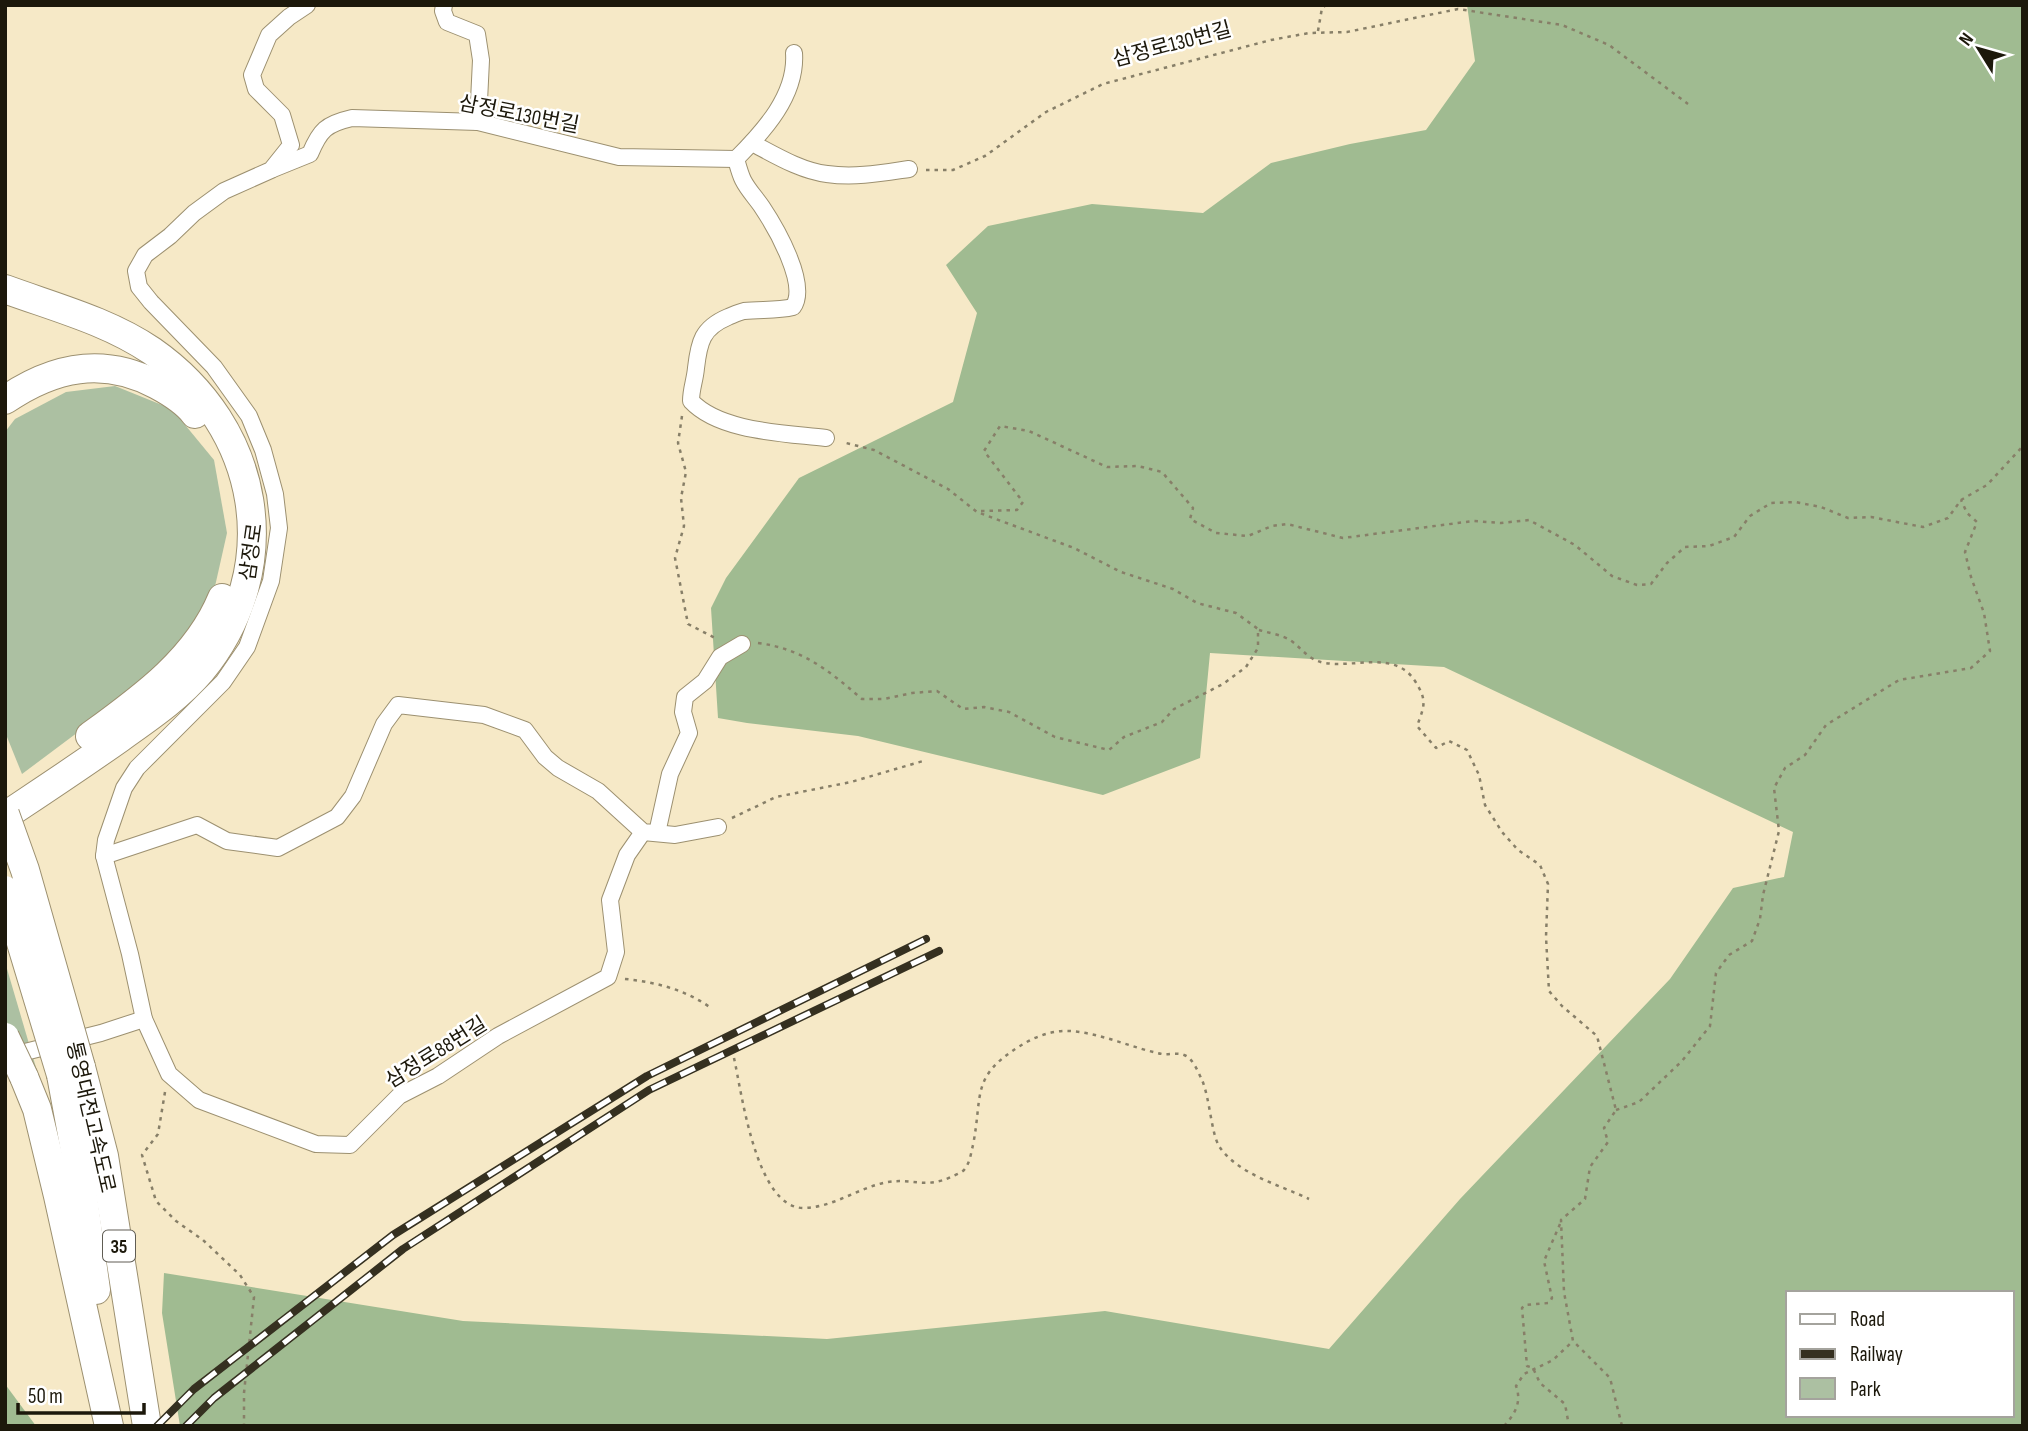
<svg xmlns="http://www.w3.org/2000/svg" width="2028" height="1431" font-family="'Sofia Sans Condensed','Noto Sans KR',sans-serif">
	<rect width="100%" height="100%" fill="#f6e9c7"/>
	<g fill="#acc0a2">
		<polygon points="115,386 172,409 214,460 227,533 209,613 141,685 22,774 5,732 5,432 15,419 66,392"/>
		<polygon points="5,962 37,1071 5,1019"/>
	</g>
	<g fill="#a0bb91" fill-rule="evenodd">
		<path d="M 1467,5 L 2023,5 L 2023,1426 L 180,1426 L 162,1313 L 164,1273 L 463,1321 L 827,1339 L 1105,1311 L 1329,1349 L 1460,1199 L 1670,979 L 1733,888 L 1784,877 L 1793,832 L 1444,667 L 1210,653 L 1200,758 L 1103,795 L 858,736 L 747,723 L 718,718 L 711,608 L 726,578 L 799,478 L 953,402 L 977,313 L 946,265 L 988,226 L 1092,204 L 1203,213 L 1271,163 L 1350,144 L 1426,130 L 1475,61 ZM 1788,1293 L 2012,1293 L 2012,1415 L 1788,1415 Z"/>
		<polygon points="5,1384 36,1426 5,1426"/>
	</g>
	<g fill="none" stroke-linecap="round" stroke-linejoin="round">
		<defs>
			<g id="minor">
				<polyline points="307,5 289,17 269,35 252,75 256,89 282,115 291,145 271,170 224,191 194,213 170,236 145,255 136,271 139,287 151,302 214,367 249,416 263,450 275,494 279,528 271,581 247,647 223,682 137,768 124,788 106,840 104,856 130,954 144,1019 169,1074 199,1100 316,1144 350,1145 399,1096 438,1076 498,1036 608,977 616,952 610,900 627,855 643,832"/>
				<polyline points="444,5 443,11 447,22 477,34 481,60 478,122"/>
				<path d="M 752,143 C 775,155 801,171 827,174 C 855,178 882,173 909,169"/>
				<path d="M 736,159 C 738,166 740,174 743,180 C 748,190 756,198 762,207 C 776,228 809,285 793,307 C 777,311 760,309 744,311 C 739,312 733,315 728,317 C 702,328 699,342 696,368 C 695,380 691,389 691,401 C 720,432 785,433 826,438"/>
				<path d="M 273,169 L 310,154 C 320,130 326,124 352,118 L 478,122 L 619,157 L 736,159 C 764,131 797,95 794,53"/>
				<polyline points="657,833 670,774 689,733 683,712 685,697 705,681 720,657 742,644"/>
				<polyline points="104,856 197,825 227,841 278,848 337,817 353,796 384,724 398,705 484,715 525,730 545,757 558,768 598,791 643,832 675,835 718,827"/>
				<polyline points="7,1054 17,1054 101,1033 144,1019"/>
			</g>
			<g id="motorway">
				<path d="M 5,289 C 54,307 108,321 152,351 C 261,427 286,567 201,671 C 178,698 148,718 120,738 C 82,765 44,790 5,816"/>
				<path d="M 5,400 C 53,367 103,356 157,385 C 170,392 186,402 195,414"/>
				<path d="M 90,736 C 141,699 197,659 222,598"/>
				<polyline points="81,1067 104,1156 147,1426"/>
				<polyline points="61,1075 81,1183 96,1290"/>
				<polyline points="24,1077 37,1109 58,1196 109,1426"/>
			</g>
		</defs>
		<use href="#minor" stroke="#9c9070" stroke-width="18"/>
		<use href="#motorway" stroke="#9c9070" stroke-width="30"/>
		<g stroke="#877f68" stroke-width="2.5" stroke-dasharray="3.5 5" stroke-linecap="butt">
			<polyline points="1318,31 1322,8 1326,5"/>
			<polyline points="926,170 953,170 985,156 1046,112 1103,84 1271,40 1309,33 1347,32 1458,9 1562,25 1609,45 1688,104"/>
			<polyline points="682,416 678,443 686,472 681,498 684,526 675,558 688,624 717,639"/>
			<polyline points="981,511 1017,510 1023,502 984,451 1000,426 1029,431 1107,467 1138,466 1162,472 1193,508 1190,519 1216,533 1248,536 1272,526 1287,524 1343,538 1473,521 1501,523 1529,520 1575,545 1612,576 1637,585 1651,584 1667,563 1685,547 1709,546 1734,537 1750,516 1771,503 1795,502 1821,507 1848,518 1871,517 1923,527 1948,518 1961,500 1987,485 2023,446"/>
			<path d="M 1259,630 C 1269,633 1282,635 1290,640 C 1303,649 1308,660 1325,663 C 1355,668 1395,650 1415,681 C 1427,700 1425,705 1417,726 L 1436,748 L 1449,741 L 1467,750 L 1479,775 L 1485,805 L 1502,832 L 1518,850 L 1540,865 L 1548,884 L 1546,937 L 1549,991 L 1562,1006 L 1597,1036 L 1616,1110 L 1604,1128 L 1608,1142 L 1590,1167 L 1585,1199 L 1561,1220 L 1564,1292 L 1573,1341 L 1610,1378 L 1622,1426"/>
			<path d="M 758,643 C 803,649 828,670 862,699 L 884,699 L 912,693 L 937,691 L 963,709 L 984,707 L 1009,712 L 1055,737 L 1109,750 L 1124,737 L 1162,722 L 1174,709 L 1223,684 L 1246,667 L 1258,648 L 1258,629 L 1236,613 L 1197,603 L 1173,589 L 1121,572 L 1074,548 L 977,512 L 948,489 L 874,450 L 842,442"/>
			<polyline points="732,818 776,797 851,782 923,761"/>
			<path d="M 625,979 C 656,982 686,990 711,1008"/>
			<path d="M 734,1058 C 742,1094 756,1207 803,1208 C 833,1208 859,1187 888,1182 C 912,1178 925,1189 951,1177 C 955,1175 961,1173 964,1170 C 970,1163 971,1153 973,1145 C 983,1095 970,1077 1020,1046 C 1034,1037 1052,1030 1070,1031 C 1101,1033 1132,1048 1162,1054 C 1169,1055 1178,1052 1184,1055 C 1193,1058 1198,1072 1202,1080 C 1210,1099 1211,1132 1219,1146 C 1237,1174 1280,1185 1309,1199"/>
			<polyline points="165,1092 158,1134 142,1155 156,1201 176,1221 203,1240 240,1275 254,1297 244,1393 244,1426"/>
			<polyline points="1616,1110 1639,1102 1682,1061 1710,1026 1716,973 1729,955 1752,941 1760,919 1763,895 1779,831 1774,788 1785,768 1805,755 1826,725 1899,680 1971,668 1990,651 1984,613 1971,577 1965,552 1977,522 1967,513 1961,500"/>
			<polyline points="1560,1224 1544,1261 1552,1298 1549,1303 1525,1305 1522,1308 1527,1366 1533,1368 1540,1383 1565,1404 1569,1426"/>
			<path d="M 1504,1426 C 1515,1414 1522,1402 1516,1386 L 1524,1374 L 1553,1360 L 1573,1341"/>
		</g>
		<use href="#minor" stroke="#fff" stroke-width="16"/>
		<use href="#motorway" stroke="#fff" stroke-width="28"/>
		<defs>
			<g id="rail">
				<polyline points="157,1426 194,1389 393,1235 647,1076 926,939"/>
				<polyline points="186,1426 214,1398 403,1249 649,1090 939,951"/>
			</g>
		</defs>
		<use href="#rail" stroke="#353020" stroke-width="8"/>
		<use href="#rail" stroke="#fff" stroke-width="5" stroke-dasharray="16" stroke-linecap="butt"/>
		<defs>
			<g id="motorway-bridge">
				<polyline points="5,814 25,870 81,1067"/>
				<polyline points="5,890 61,1075"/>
				<polyline points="5,1037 24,1077"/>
			</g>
		</defs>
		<use href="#motorway-bridge" stroke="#9c9070" stroke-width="30" stroke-linecap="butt"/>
		<use href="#motorway-bridge" stroke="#fff" stroke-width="28"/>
	</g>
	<g text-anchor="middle" stroke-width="5" stroke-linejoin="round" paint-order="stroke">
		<rect fill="#fff" stroke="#605d54" stroke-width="2" x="103" y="1230.5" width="32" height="31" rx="5"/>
		<g font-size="19" font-weight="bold" fill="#1c180b">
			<text x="119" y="1253">35</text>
		</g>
		<g font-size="21" fill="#1c180b" stroke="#fff">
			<text transform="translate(1172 44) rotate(-15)" y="7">삼정로130번길</text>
			<text transform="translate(519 114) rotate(11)" y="7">삼정로130번길</text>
			<text transform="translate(251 552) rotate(-82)" y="7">삼정로</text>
			<text transform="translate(436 1052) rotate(-32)" y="7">삼정로88번길</text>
			<text transform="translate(91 1117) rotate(77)" y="7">통영대전고속도로</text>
		</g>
	</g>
	<rect width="2028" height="1431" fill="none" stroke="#1c180b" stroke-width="14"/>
	<rect x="1786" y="1291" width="228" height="126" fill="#ffffff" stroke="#a4a39d" stroke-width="2"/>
	<rect x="1800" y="1314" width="35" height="10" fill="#ffffff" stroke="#a4a39d" stroke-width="2"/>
	<text x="1850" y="1326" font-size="21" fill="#1c180b">Road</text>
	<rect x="1800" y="1349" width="35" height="10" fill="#353020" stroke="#a4a39d" stroke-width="2"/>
	<text x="1850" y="1361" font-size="21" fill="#1c180b">Railway</text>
	<rect x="1800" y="1378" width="35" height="21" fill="#acc0a2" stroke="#a4a39d" stroke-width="2"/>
	<text x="1850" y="1396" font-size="21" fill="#1c180b">Park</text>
	<g transform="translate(1979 49) rotate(307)" stroke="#ffffff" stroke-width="5" paint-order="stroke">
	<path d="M0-5L12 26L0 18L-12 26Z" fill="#1c180b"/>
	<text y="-10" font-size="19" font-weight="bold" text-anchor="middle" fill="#1c180b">N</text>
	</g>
	<path d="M18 1403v10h126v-10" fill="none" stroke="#1c180b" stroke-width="3.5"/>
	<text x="28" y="1403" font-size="21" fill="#1c180b" stroke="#ffffff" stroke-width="5" paint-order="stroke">50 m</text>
</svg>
